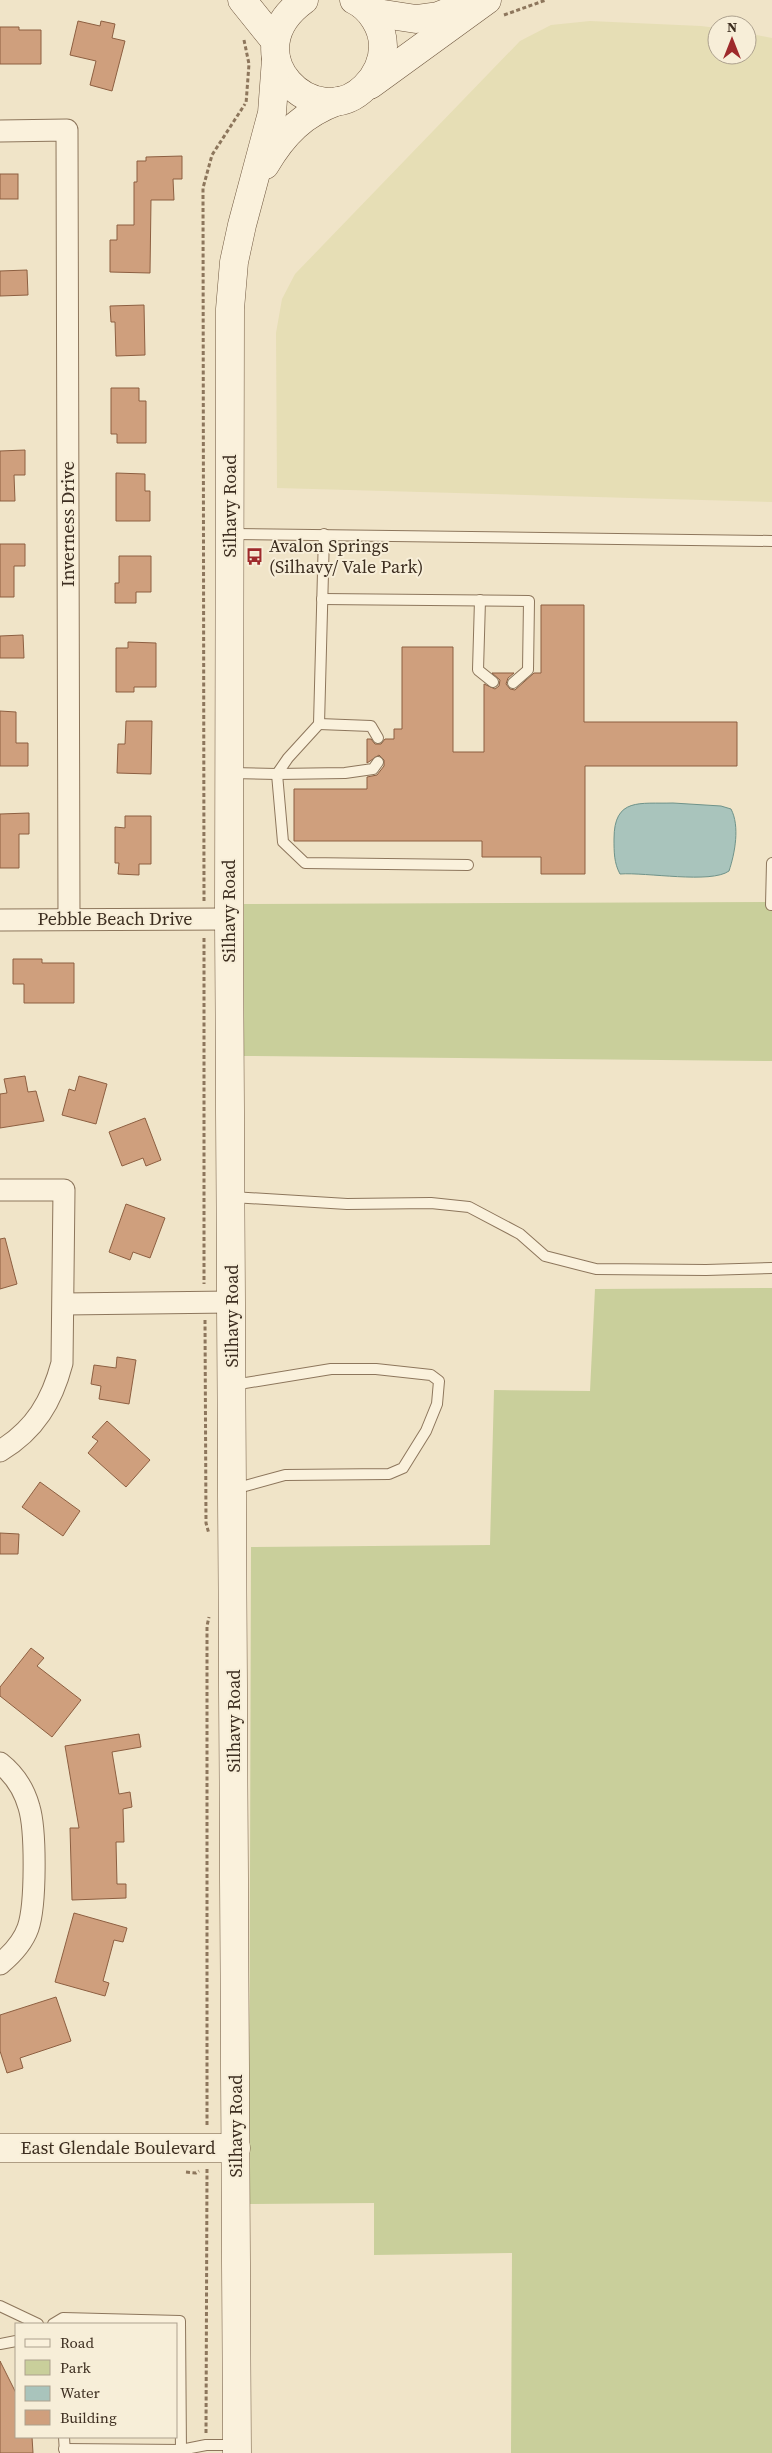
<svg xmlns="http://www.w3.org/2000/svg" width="772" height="2453" font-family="'Source Serif 4',serif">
	<rect width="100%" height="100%" fill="#f0e4c8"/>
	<polygon fill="#e6deb5" points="590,21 701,26 717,28 717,55 747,55 747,33 772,38 772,502 277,488 276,333 282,299 295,274 520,41 551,25"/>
	<g fill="#c9cf9b">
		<polygon points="772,902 772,1061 244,1056 244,904"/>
		<polygon points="772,1288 772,2453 511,2453 512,2253 374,2255 374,2203 249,2204 251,1547 490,1545 494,1390 590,1391 595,1289"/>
	</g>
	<path fill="#a9c4bc" stroke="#6f938a" d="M 673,803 L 721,806 L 731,809 C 740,826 735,853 729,871 C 711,884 646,872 620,874 C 614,863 614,852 614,839 C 614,797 640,804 673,803 Z"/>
	<g fill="#cf9f7d" stroke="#8d5f41">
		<polygon points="78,21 100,26 101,21 115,24 112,38 125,41 112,91 90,85 96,61 70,55"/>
		<polygon points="0,27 19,27 19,30 41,30 41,64 0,64"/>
		<polygon points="182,156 182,179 173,179 174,200 151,200 150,273 110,272 110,240 117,240 117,225 134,225 134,182 137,182 137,161 146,161 146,157"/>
		<rect x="0" y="174" width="18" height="25"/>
		<polygon points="27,270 28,295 0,296 0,271"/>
		<polygon points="144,305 145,355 116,356 115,322 111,322 110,306"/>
		<polygon points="111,388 139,388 139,401 146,401 146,443 117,443 117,434 111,434"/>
		<polygon points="25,450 25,475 14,475 15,501 0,501 0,451"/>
		<polygon points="116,473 145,474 145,491 150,491 150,521 116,521"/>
		<polygon points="0,544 25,544 25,566 14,566 14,597 0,597"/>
		<polygon points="119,556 151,556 151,592 136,592 136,603 115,603 115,583 119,583"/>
		<polygon points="541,605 584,605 584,722 737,722 737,766 585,766 585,874 541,874 541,857 482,857 482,841 294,841 294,789 367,789 367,777 377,775 384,766 384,760 379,755 367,763 367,739 371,739 375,744 381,744 385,739 394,739 394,729 402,729 402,647 453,647 453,752 484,752 484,684 495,689 499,686 500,680 492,673 514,673 508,678 506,684 510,689 515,690 534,673 541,673"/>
		<polygon points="23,635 24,658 0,658 0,636"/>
		<polygon points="128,642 156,643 156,687 134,687 134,692 116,692 116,648 128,648"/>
		<polygon points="0,711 16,712 16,743 28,743 28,766 0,766"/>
		<polygon points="126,721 152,721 151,774 117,773 118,744 125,744"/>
		<polygon points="29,813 29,834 19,834 19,868 0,868 0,814"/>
		<polygon points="125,816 151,816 151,864 139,864 139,875 118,874 119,863 115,863 115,827 125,828"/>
		<polygon points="13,959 42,959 42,963 74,963 74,1003 24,1003 24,984 13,984"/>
		<polygon points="25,1076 28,1092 36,1091 44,1121 0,1128 0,1094 7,1093 4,1079"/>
		<polygon points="79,1076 107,1084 96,1124 62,1115 69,1089 75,1091"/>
		<polygon points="145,1118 161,1160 146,1166 143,1158 122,1166 109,1132"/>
		<polygon points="126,1204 165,1218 150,1258 133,1252 130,1260 109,1252"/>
		<polygon points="5,1238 17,1284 0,1289 0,1239"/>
		<polygon points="117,1357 136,1360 129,1404 99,1399 101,1386 91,1384 94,1365 116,1368"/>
		<polygon points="107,1421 150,1460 126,1487 88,1453 98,1441 92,1437"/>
		<polygon points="40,1482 80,1511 63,1536 22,1507"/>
		<polygon points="0,1533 19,1534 18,1554 0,1554"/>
		<polygon points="31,1648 44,1658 37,1666 81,1700 52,1737 0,1696 0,1687"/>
		<polygon points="139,1734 141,1747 112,1752 119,1794 130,1792 132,1807 123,1809 124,1842 116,1842 117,1884 126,1884 126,1898 72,1900 70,1828 79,1828 65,1746"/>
		<polygon points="74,1913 127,1928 123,1942 114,1940 103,1981 109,1983 105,1996 55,1982"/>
		<polygon points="56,1997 71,2041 20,2058 23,2068 7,2073 0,2051 0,2015"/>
		<polygon points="0,2361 16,2393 16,2437 32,2437 33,2453 0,2453"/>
	</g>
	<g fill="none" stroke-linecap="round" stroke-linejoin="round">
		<defs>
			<g id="lane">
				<polyline points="231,534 772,541"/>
				<polyline points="322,599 529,601 528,670 513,683"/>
				<polyline points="480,600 478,670 493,682"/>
				<polyline points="319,724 371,726 378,738"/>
				<polyline points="378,762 373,769 345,773 277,774 283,842 305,863 468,865"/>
				<polyline points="231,773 277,774 288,758 319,724 324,534"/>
				<polyline points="771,905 772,863"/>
				<polyline points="232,1197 347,1204 431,1203 469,1207 520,1234 545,1256 596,1269 706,1270 772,1268"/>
				<polyline points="233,1385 331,1369 376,1369 431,1375 439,1381 437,1404 426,1431 403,1468 389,1474 285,1475 234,1489"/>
				<polyline points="0,2306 38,2324"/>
				<polyline points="53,2324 63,2318 180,2321 181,2453"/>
				<polyline points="0,2344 16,2341"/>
				<polyline points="64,2437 65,2453"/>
				<polyline points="64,2449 181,2450 206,2445 237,2445"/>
			</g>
			<g id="street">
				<polyline points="0,131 67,130 69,919"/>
				<polyline points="0,920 229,919"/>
				<path d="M 0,1190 L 64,1190 L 62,1363 C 52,1401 35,1430 0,1451"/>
				<polyline points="64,1304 231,1302"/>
				<path d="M 0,1763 C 14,1774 24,1789 29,1807 C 36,1830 36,1905 28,1928 C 23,1942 11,1955 0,1964"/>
			</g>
			<g id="secondary">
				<polyline points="242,0 275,41"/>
				<path d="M 304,0 C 230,54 316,136 365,87 C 376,76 383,62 383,46 C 383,28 371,8 354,0"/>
				<polyline points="370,12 416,19 438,16 464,6"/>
				<polyline points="370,85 487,0"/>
				<path d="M 265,165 C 284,133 303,114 338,101"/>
				<polyline points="0,2148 236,2148"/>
				<polyline points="237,2453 229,919 230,309 234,262 242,225 272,113 276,59"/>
			</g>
		</defs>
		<use href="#lane" stroke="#8d765c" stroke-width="12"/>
		<use href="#street" stroke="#8d765c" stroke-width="23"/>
		<use href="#secondary" stroke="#6f573f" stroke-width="29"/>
		<g stroke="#8d765c" stroke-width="3" stroke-dasharray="4 2.5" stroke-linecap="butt">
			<polyline points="504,15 546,0"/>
			<polyline points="244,40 249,64 246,104"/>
			<polyline points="204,901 203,188 212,155 245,104"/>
			<polyline points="204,938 204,1284"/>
			<polyline points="205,1320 206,1523 209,1534"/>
			<polyline points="207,2125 207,1626 209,1617"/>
			<polyline points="186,2172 196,2173 199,2171"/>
			<polyline points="206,2433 207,2169"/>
		</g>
		<use href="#lane" stroke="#faf1dc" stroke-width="10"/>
		<use href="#street" stroke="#faf1dc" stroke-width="21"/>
		<use href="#secondary" stroke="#faf1dc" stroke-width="28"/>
	</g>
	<defs>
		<symbol id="bus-bare" viewBox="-9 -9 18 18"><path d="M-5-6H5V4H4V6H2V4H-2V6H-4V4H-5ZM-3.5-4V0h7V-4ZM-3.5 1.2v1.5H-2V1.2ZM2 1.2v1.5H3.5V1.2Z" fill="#9e2a2b" stroke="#f7eed8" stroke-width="2.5" paint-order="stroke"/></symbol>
	</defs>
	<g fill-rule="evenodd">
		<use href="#bus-bare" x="242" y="544" width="25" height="25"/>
	</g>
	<g text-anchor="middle" stroke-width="4" stroke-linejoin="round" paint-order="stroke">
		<g font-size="18" fill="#3d2e20" stroke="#f7eed8">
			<text transform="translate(230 506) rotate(-90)" y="6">Silhavy Road</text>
			<text transform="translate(68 524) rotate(-90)" y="6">Inverness Drive</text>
			<text transform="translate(229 911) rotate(-90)" y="6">Silhavy Road</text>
			<text x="115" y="925">Pebble Beach Drive</text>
			<text transform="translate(232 1316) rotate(-90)" y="6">Silhavy Road</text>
			<text transform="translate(234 1721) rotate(-90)" y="6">Silhavy Road</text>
			<text transform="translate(236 2126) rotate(-90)" y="6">Silhavy Road</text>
			<text x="118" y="2154">East Glendale Boulevard</text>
		</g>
		<g font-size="18" fill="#3d2e20" stroke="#f7eed8" text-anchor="start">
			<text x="269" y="552">Avalon Springs<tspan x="269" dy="21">(Silhavy/ Vale Park)</tspan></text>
		</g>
	</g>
	<rect x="15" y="2323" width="162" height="115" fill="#f7eed8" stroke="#ada18e"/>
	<rect x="25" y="2339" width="25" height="8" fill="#faf1dc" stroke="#ada18e"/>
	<text x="60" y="2348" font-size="15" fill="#3d2e20">Road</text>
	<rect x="25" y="2360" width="25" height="15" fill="#c9cf9b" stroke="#ada18e"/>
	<text x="60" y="2373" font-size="15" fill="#3d2e20">Park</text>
	<rect x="25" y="2386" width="25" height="15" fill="#a9c4bc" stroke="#ada18e"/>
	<text x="60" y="2398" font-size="15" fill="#3d2e20">Water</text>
	<rect x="25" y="2410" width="25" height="15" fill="#cf9f7d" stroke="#ada18e"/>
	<text x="60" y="2423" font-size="15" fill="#3d2e20">Building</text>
	<g transform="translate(732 40)"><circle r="24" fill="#f7eed8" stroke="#ada18e"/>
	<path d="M0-4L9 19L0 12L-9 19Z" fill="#9e2a2b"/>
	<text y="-8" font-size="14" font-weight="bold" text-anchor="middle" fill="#3d2e20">N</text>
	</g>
</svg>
